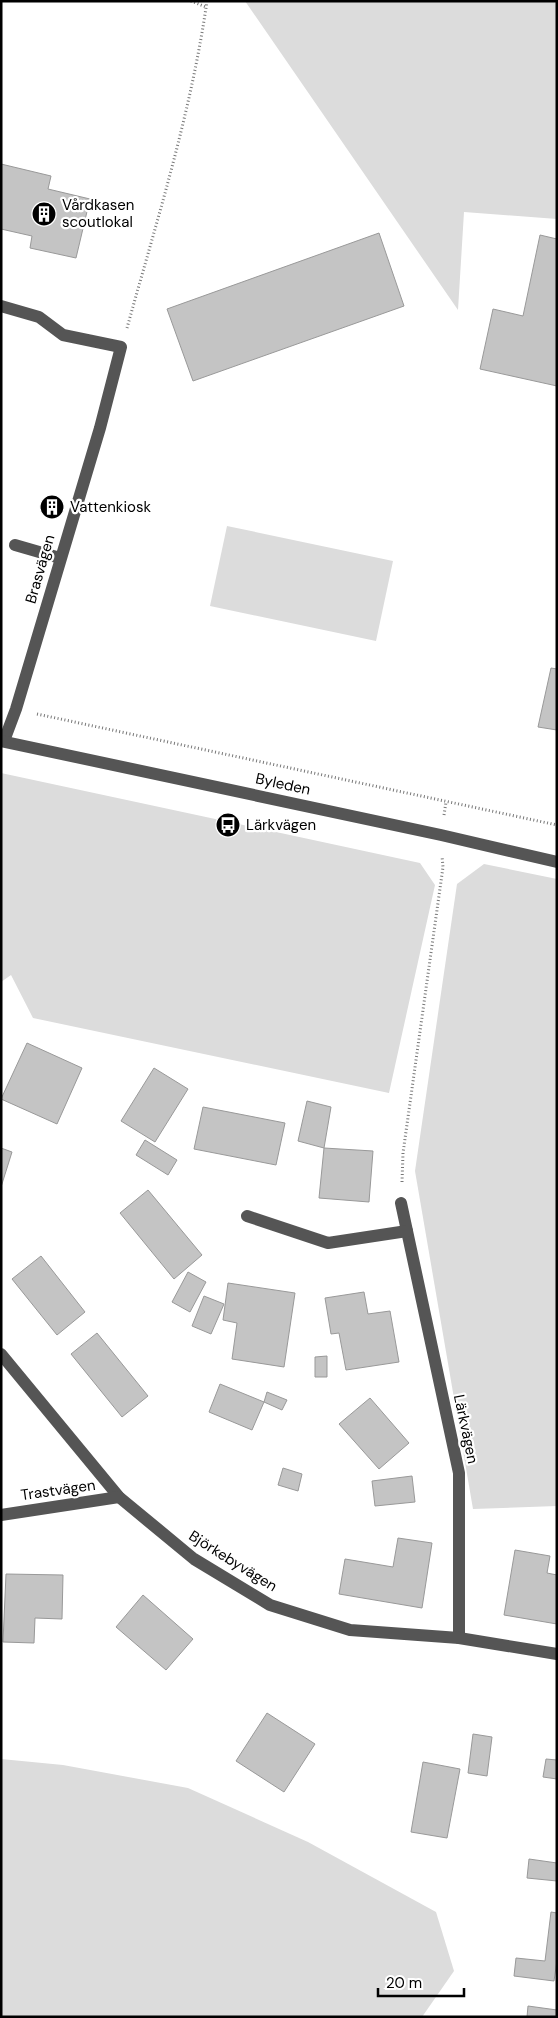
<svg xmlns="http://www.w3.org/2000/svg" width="558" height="2018" font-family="'DM Sans',sans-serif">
	<rect width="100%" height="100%" fill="#fff"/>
	<g fill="#dcdcdc">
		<polygon points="245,1 557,1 557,219 464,212 458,310"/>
		<polygon points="227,526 393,561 376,641 210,606"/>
		<polygon points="1,773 420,863 435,885 389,1093 33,1018 11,975 1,982"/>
		<polygon points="484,864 557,879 557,1506 473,1509 415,1171 457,884"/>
		<polygon points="1,1759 63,1765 188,1788 308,1842 436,1912 454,1971 422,2017 1,2017"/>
	</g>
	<g fill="#c4c4c4" stroke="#999">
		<polygon points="1,164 51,176 48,189 90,199 76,258 30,248 32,236 1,229"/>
		<polygon points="379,233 404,306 193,381 167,309"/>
		<polygon points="540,235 557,239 557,386 480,369 493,309 523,316"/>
		<polygon points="49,499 60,503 55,516 44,512"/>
		<polygon points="551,668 557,669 557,730 538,727"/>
		<polygon points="27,1043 82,1068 57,1124 1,1099"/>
		<polygon points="154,1068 188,1089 155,1142 121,1121"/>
		<polygon points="307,1101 331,1107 324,1148 298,1141"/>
		<polygon points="203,1107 285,1123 276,1165 194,1149"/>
		<polygon points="145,1140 177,1160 168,1175 136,1155"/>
		<polygon points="1,1148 12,1152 1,1187"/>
		<polygon points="324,1148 373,1151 369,1202 319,1198"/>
		<polygon points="148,1190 202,1255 174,1279 120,1213"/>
		<polygon points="41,1256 85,1312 57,1335 12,1279"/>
		<polygon points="188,1272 206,1282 190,1312 172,1302"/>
		<polygon points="228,1283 295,1293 284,1367 232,1359 237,1323 223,1320"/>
		<polygon points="364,1292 368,1314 390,1311 399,1362 346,1370 339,1333 331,1334 325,1298"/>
		<polygon points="204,1296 224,1304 211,1334 192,1326"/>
		<polygon points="97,1333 148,1396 122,1417 71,1354"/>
		<polygon points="327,1356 327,1377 315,1377 315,1357"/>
		<polygon points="220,1384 264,1402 252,1430 209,1412"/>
		<polygon points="267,1392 287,1400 282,1410 264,1402"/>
		<polygon points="370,1398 409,1443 379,1469 339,1424"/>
		<polygon points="283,1468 302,1474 298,1491 278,1485"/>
		<polygon points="412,1476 415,1502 375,1506 372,1481"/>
		<polygon points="398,1538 432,1543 422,1608 339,1594 345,1559 393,1567"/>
		<polygon points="515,1550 550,1556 547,1573 557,1575 557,1624 504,1615"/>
		<polygon points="6,1574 63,1575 62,1619 35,1618 34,1643 3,1642"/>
		<polygon points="143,1595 193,1639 166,1670 116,1627"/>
		<polygon points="267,1713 315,1744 284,1792 236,1761"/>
		<polygon points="473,1734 492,1737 487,1776 468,1773"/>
		<polygon points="546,1759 557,1760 557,1779 543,1777"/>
		<polygon points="423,1762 460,1769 447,1838 411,1832"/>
		<polygon points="529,1859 557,1863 557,1881 527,1878"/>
		<polygon points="551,1912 557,1913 557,1960 554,1981 514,1976 516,1958 545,1961"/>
		<polygon points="528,2006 557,2010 557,2017 527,2017"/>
	</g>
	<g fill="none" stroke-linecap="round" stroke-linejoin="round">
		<g stroke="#777" stroke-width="3" stroke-dasharray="1 2.5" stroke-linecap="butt">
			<polyline points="191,1 206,7"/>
			<path d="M 127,328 C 157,220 191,113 207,1"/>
			<polyline points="37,714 557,825"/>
			<polyline points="444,815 446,802"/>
			<polyline points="402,1182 403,1153 443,867 442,856"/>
		</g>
		<g stroke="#555" stroke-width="12">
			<polyline points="1,306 39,317 63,335 121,347 100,428 16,709 4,741"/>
			<polyline points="15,545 60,558"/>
			<polyline points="1,741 441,835 557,862"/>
			<polyline points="401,1203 459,1473 459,1638"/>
			<polyline points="247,1216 328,1243 407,1231"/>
			<polyline points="1,1354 119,1497 194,1559 270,1605 350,1630 459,1638 557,1654"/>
			<polyline points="1,1515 119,1497"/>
		</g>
	</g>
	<defs>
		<symbol id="building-disc" viewBox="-11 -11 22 22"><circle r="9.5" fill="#000" stroke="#fff"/><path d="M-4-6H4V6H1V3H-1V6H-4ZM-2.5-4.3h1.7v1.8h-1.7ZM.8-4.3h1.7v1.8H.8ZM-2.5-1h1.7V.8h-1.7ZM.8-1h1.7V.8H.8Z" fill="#fff"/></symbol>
		<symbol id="bus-disc" viewBox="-11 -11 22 22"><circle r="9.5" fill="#000" stroke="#fff"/><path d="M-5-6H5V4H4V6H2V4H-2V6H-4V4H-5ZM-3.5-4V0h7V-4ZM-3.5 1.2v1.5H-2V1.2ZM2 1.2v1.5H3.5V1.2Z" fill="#fff"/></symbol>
	</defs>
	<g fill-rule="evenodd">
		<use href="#building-disc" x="30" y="200" width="28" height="28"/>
		<use href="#building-disc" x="38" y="493" width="28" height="28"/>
		<use href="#bus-disc" x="214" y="811" width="28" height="28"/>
	</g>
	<g text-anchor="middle" stroke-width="4.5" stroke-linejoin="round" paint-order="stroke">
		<g font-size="15" fill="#000" stroke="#fff" text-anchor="start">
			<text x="62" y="210">Vårdkasen<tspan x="62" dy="17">scoutlokal</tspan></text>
			<text x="70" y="512">Vattenkiosk</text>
			<text x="246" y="830">Lärkvägen</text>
		</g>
		<g font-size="15" fill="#000" stroke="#fff">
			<text transform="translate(40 569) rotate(-74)" y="5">Brasvägen</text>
			<text transform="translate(283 784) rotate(12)" y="5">Byleden</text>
			<text transform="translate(466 1429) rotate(78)" y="5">Lärkvägen</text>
			<text transform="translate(58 1490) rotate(-8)" y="5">Trastvägen</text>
			<text transform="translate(233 1561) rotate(32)" y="5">Björkebyvägen</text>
		</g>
	</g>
	<rect width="558" height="2018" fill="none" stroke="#000000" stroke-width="5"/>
	<path d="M378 1988v8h86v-8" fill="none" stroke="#000000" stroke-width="2.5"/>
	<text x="386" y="1988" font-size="15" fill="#000000" stroke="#ffffff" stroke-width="4" paint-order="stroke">20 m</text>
</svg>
